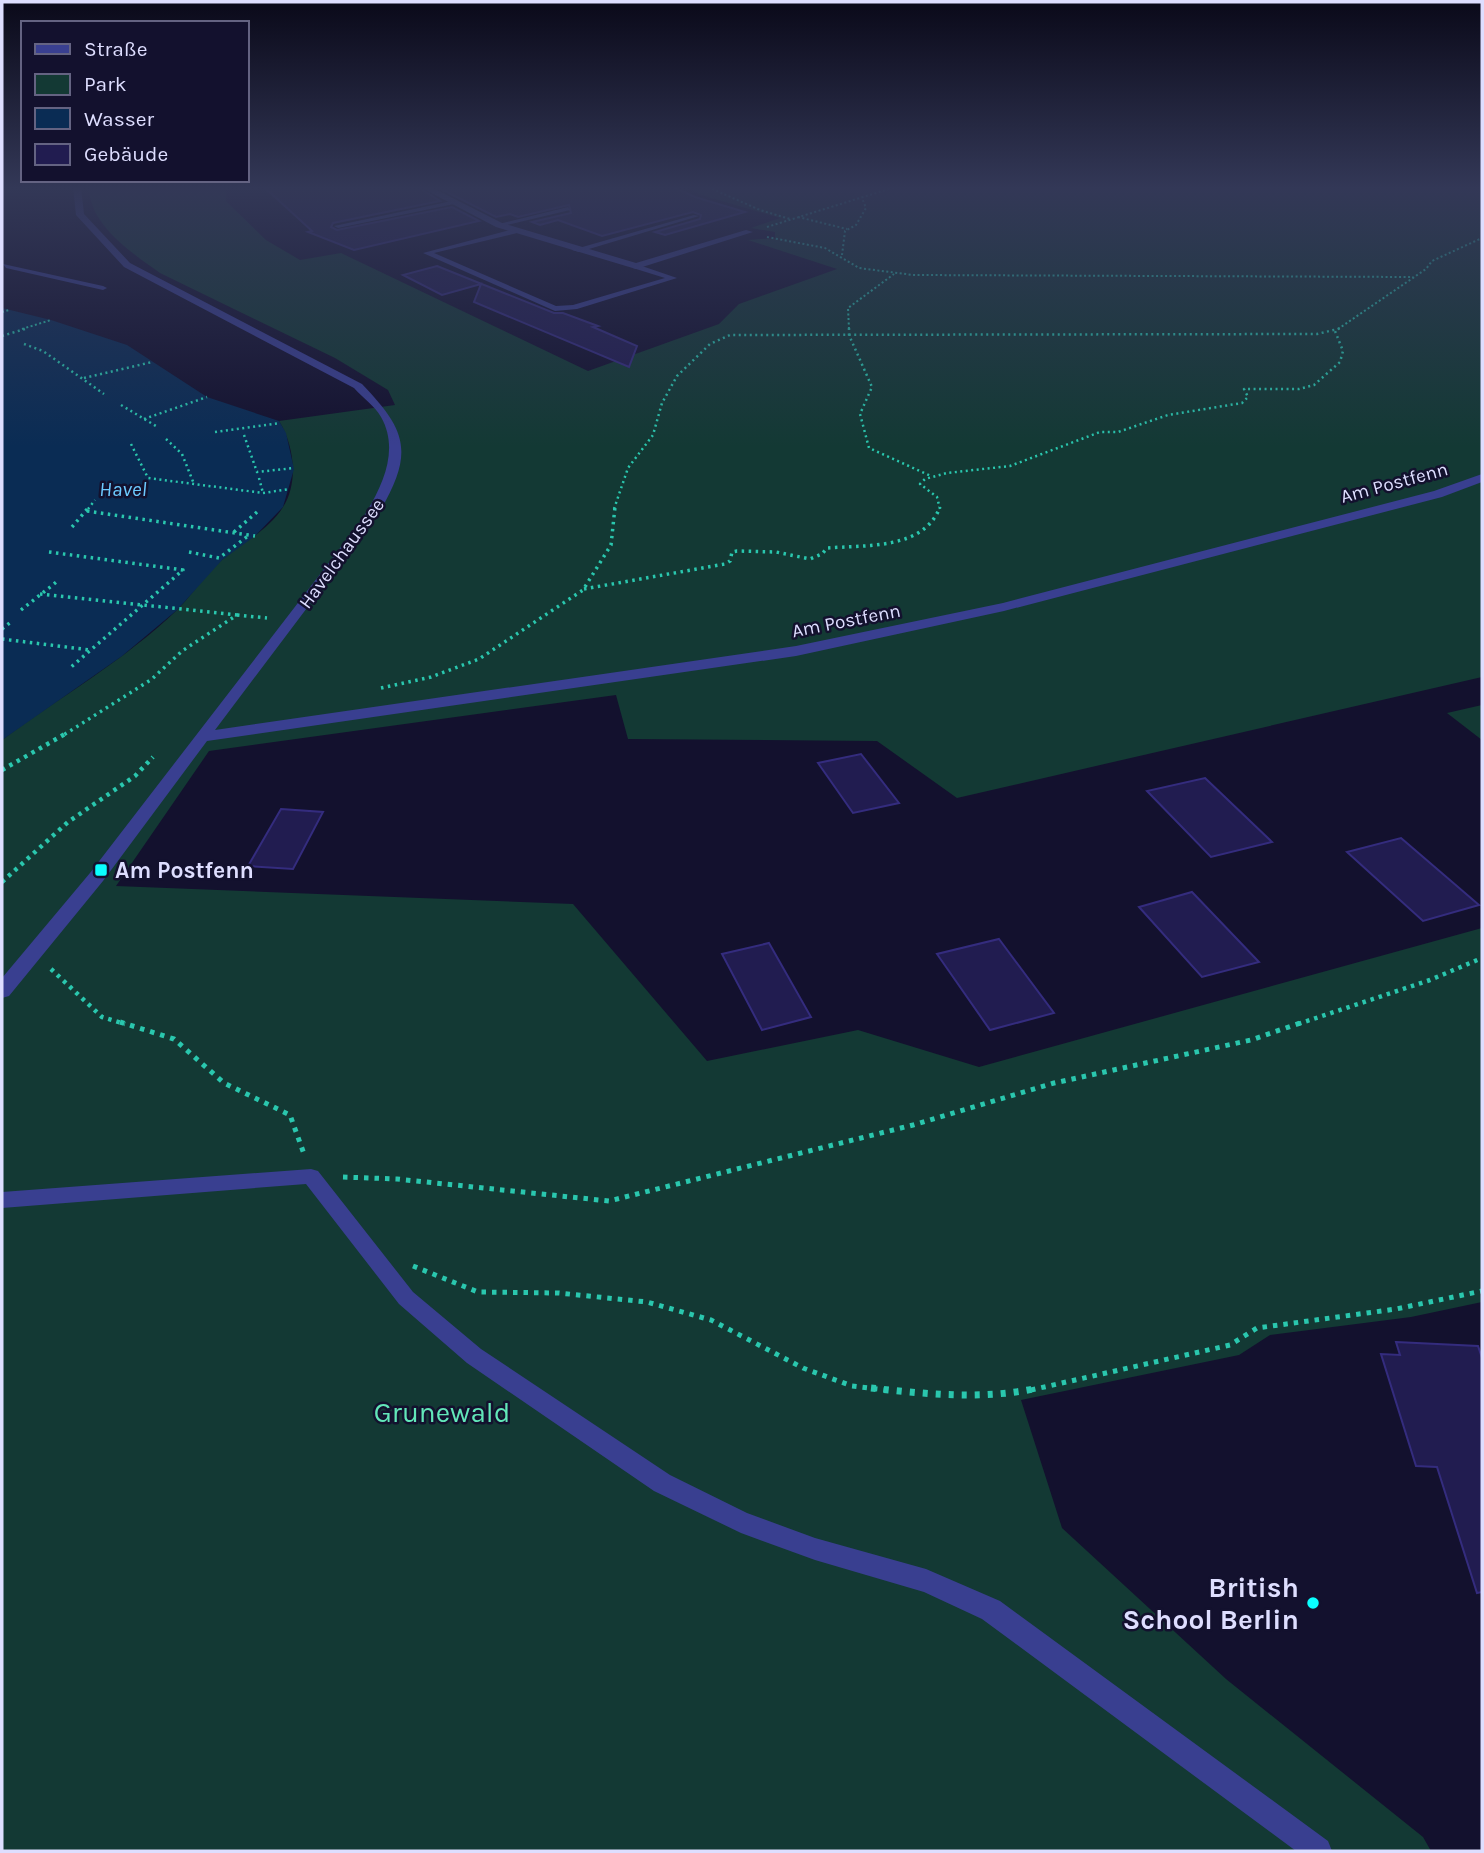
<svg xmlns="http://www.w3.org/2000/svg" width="1484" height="1853" font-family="Karla,sans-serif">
	<rect width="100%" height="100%" fill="#13112e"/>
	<g fill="#133934">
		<path d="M 89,187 L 227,187 L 226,201 L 266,240 L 300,260 L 341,253 L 588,371 L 719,324 L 739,304 L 837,269 L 748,240 L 775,238 L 775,232 L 751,228 L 780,218 L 701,195 L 686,187 L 1482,187 L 1482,677 L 957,798 L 877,741 L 628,739 L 616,695 L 209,751 L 116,886 L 573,904 L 707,1061 L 858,1030 L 979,1067 L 1482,928 L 1482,1302 L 1411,1317 L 1270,1335 L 1239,1355 L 1021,1400 L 1062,1528 L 1226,1679 L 1423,1837 L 1431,1851 L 2,1851 L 2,740 C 60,697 125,660 177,610 C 193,594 206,573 223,559 C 243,542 269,530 283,507 C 299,482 294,445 279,421 L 395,405 L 388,390 L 335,358 L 160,273 C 132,253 89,225 89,187 Z"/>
		<polygon points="1482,705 1482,740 1447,713"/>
	</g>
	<polygon fill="#0a2c54" points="2,308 51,320 127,345 207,397 279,421 286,433 294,469 283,507 255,536 222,560 177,610 122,656 2,740"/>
	<g fill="#211c50" stroke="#342c7e" stroke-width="2">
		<polygon points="264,187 418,187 440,201 333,223 331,227 337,230 452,207 479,221 354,250 308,232 312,231"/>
		<polygon points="437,187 673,187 695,197 745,212 665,235 655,232 700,219 701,215 693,212 602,236 558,220 540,225 532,222 571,213 569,205 518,217 510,214 496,217"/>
		<polygon points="437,266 554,313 563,313 598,326 593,327 637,346 629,367 474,302 481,284 442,295 403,275"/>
		<polygon points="861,754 899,803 853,813 818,763"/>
		<polygon points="1205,778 1272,842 1211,857 1147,791"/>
		<polygon points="281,809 323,812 293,869 248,866"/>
		<polygon points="1401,838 1479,905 1423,921 1347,852"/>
		<polygon points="1192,892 1259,962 1202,977 1139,907"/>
		<polygon points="999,939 1054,1013 990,1030 937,954"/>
		<polygon points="769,943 811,1017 762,1030 722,954"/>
		<polygon points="1396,1342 1478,1346 1482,1358 1482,1592 1477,1593 1437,1467 1416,1466 1381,1354 1400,1355"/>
	</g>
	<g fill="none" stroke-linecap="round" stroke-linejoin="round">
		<g stroke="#2ac7ae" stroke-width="2" stroke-dasharray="2 2.5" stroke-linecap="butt">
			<polyline points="708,187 760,210 790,219"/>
			<polyline points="798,217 847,229"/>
			<polyline points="767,227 895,187"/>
			<polyline points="767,237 825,248 859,268 913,275 1413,277"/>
			<polyline points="842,255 845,231 856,225 866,208 862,198"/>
			<polyline points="2,312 9,310"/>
			<polyline points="22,329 51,320"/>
			<polyline points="849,329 848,308 894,274"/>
			<polyline points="1338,329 1426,269 1432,261 1482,238"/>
		</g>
		<g stroke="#2ac7ae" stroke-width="2.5" stroke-dasharray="2 3.5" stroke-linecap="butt">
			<polyline points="849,328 849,335 872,387 860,414 869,448 931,476"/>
			<polyline points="2,336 28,328"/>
			<polyline points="24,344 43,351 104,394"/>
			<polyline points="84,378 152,362"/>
			<polyline points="121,405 156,426"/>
			<polyline points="144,419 207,397"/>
			<polyline points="215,432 280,423"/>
			<polyline points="244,435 257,472 294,468"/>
			<polyline points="166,439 182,454 194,484"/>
			<polyline points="131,444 148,478 263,493 290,489"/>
			<polyline points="259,478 263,493"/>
			<polyline points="88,509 95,500"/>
			<polyline points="614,509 628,468 653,435 662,403 677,376 710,344 730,335 1317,334 1342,328"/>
			<polyline points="940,509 937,497 920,484 925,479 947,473 1010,466 1100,432 1118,432 1168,415 1242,403 1248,397 1244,389 1299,389 1314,385 1340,362 1343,351 1335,331"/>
		</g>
		<g stroke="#2ac7ae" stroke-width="3.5" stroke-dasharray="2.5 4.5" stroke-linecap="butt">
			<polyline points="87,511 255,536"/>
			<polyline points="72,527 89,507"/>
			<polyline points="234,532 257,512"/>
			<polyline points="49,552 183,570 70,668"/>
			<polyline points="189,552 219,558 248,536"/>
			<path d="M 584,589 L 725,564 L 730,561 L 732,552 L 737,551 L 776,552 L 810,559 L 822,554 L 827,548 C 865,545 924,550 940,507"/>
			<polyline points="40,594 237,615 182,651 152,679 62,736"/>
			<polyline points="21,610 59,580"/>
			<polyline points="237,615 267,618"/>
			<polyline points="2,629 11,622"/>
			<polyline points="2,639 90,650"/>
			<polyline points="381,688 431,677 479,659 583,590 611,545 615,507"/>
		</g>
		<g stroke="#2ac7ae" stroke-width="4.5" stroke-dasharray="3.5 5" stroke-linecap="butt">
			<polyline points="2,770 65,734"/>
			<polyline points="2,882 68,822 135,776 153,757"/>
			<polyline points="51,969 102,1017 125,1024"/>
			<polyline points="1298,1024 1430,980 1482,958"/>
		</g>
		<g stroke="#2ac7ae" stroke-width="5" stroke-dasharray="4.5 6" stroke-linecap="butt">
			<polyline points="120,1022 174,1039 224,1083 290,1115 304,1154"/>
			<polyline points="343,1177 397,1179 609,1201 913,1125 1054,1083 1251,1040 1303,1022"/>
			<polyline points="413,1266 478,1292 559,1293 647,1302 711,1320 803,1368 852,1386 886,1390"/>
			<polyline points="1031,1390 1230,1345 1257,1328 1396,1309 1482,1291"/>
		</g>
		<path stroke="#2ac7ae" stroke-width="7" stroke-dasharray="5 8" stroke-linecap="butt" d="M 871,1388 C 925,1394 985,1400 1038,1388"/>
		<g fill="#393f90" fill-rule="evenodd">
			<polygon points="452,201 454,204 338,228 334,226"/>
			<polygon points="568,207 570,210 499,227 495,225"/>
			<polygon points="694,215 699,216 579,252 572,250"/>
			<polygon points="514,229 517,233 434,253 556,306 573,305 665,278 633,268 636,264 677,278 577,309 555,311 423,253"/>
			<polygon points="3,264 103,286 107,288 103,290 6,268"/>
			<polygon points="311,1169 318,1171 413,1292 481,1349 670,1475 747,1513 815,1538 926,1569 1000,1601 1328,1841 1332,1851 1296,1851 982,1619 924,1592 815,1560 741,1533 654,1491 467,1363 399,1304 306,1184 2,1208 2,1192"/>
		</g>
		<polygon fill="#393f90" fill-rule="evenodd" points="420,187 431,187 502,223 636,263 746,230 753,232 636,269 496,227"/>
		<path fill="#393f90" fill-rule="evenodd" d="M 73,187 L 81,187 L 84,214 L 130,263 L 362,384 C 407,431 414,452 380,511 L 215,730 L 796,646 L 1003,603 L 1434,491 L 1482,474 L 1482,482 L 1442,497 L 1004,611 L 796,656 L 207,741 L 103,881 L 9,996 L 2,998 L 2,978 L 90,873 L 361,521 C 380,491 401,452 381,417 C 375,406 363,398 354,388 L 124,267 L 76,215 Z"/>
	</g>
	<linearGradient id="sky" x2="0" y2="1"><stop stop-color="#0a0919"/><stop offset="0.42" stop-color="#333857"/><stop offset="1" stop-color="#333857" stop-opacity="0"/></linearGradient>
	<rect width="1484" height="447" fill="url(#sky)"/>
	<g fill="#0affff" stroke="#13112e" stroke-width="2.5">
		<rect x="94" y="863" width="14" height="14" rx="3.5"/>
		<circle cx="1313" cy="1603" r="7"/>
	</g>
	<g text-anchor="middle" stroke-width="5" stroke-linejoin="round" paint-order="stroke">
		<g font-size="19" fill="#dedeff" stroke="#13112e">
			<text transform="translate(1394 482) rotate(-15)" y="7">Am Postfenn</text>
			<text transform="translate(341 553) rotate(-54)" y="7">Havelchaussee</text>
			<text transform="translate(846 620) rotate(-11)" y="7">Am Postfenn</text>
		</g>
		<g font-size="21" font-style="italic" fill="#6ccaff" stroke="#13112e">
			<text x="123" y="496">Havel</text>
		</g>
		<g font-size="23" font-weight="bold" fill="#dedeff" stroke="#13112e" text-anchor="start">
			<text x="115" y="878">Am Postfenn</text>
		</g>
		<g font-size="28" fill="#62e7b9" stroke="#13112e">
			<text x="442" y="1422">Grunewald</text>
		</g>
		<g font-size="28" font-weight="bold" fill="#dedeff" stroke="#13112e" text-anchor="end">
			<text x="1299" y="1597">British<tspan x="1299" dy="32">School Berlin</tspan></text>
		</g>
	</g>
	<rect width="1484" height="1853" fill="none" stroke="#dedeff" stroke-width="7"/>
	<rect x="21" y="21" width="228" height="161" fill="#13112e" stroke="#646382" stroke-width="2"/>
	<rect x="35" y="44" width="35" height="10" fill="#393f90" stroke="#646382" stroke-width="2"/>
	<text x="84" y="56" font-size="21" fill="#dedeff">Straße</text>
	<rect x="35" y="74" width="35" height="21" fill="#133934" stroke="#646382" stroke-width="2"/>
	<text x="84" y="91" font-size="21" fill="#dedeff">Park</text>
	<rect x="35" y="108" width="35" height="21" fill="#0a2c54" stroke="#646382" stroke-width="2"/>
	<text x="84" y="126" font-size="21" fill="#dedeff">Wasser</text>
	<rect x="35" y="144" width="35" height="21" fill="#211c50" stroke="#646382" stroke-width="2"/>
	<text x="84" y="161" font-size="21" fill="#dedeff">Gebäude</text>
</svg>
